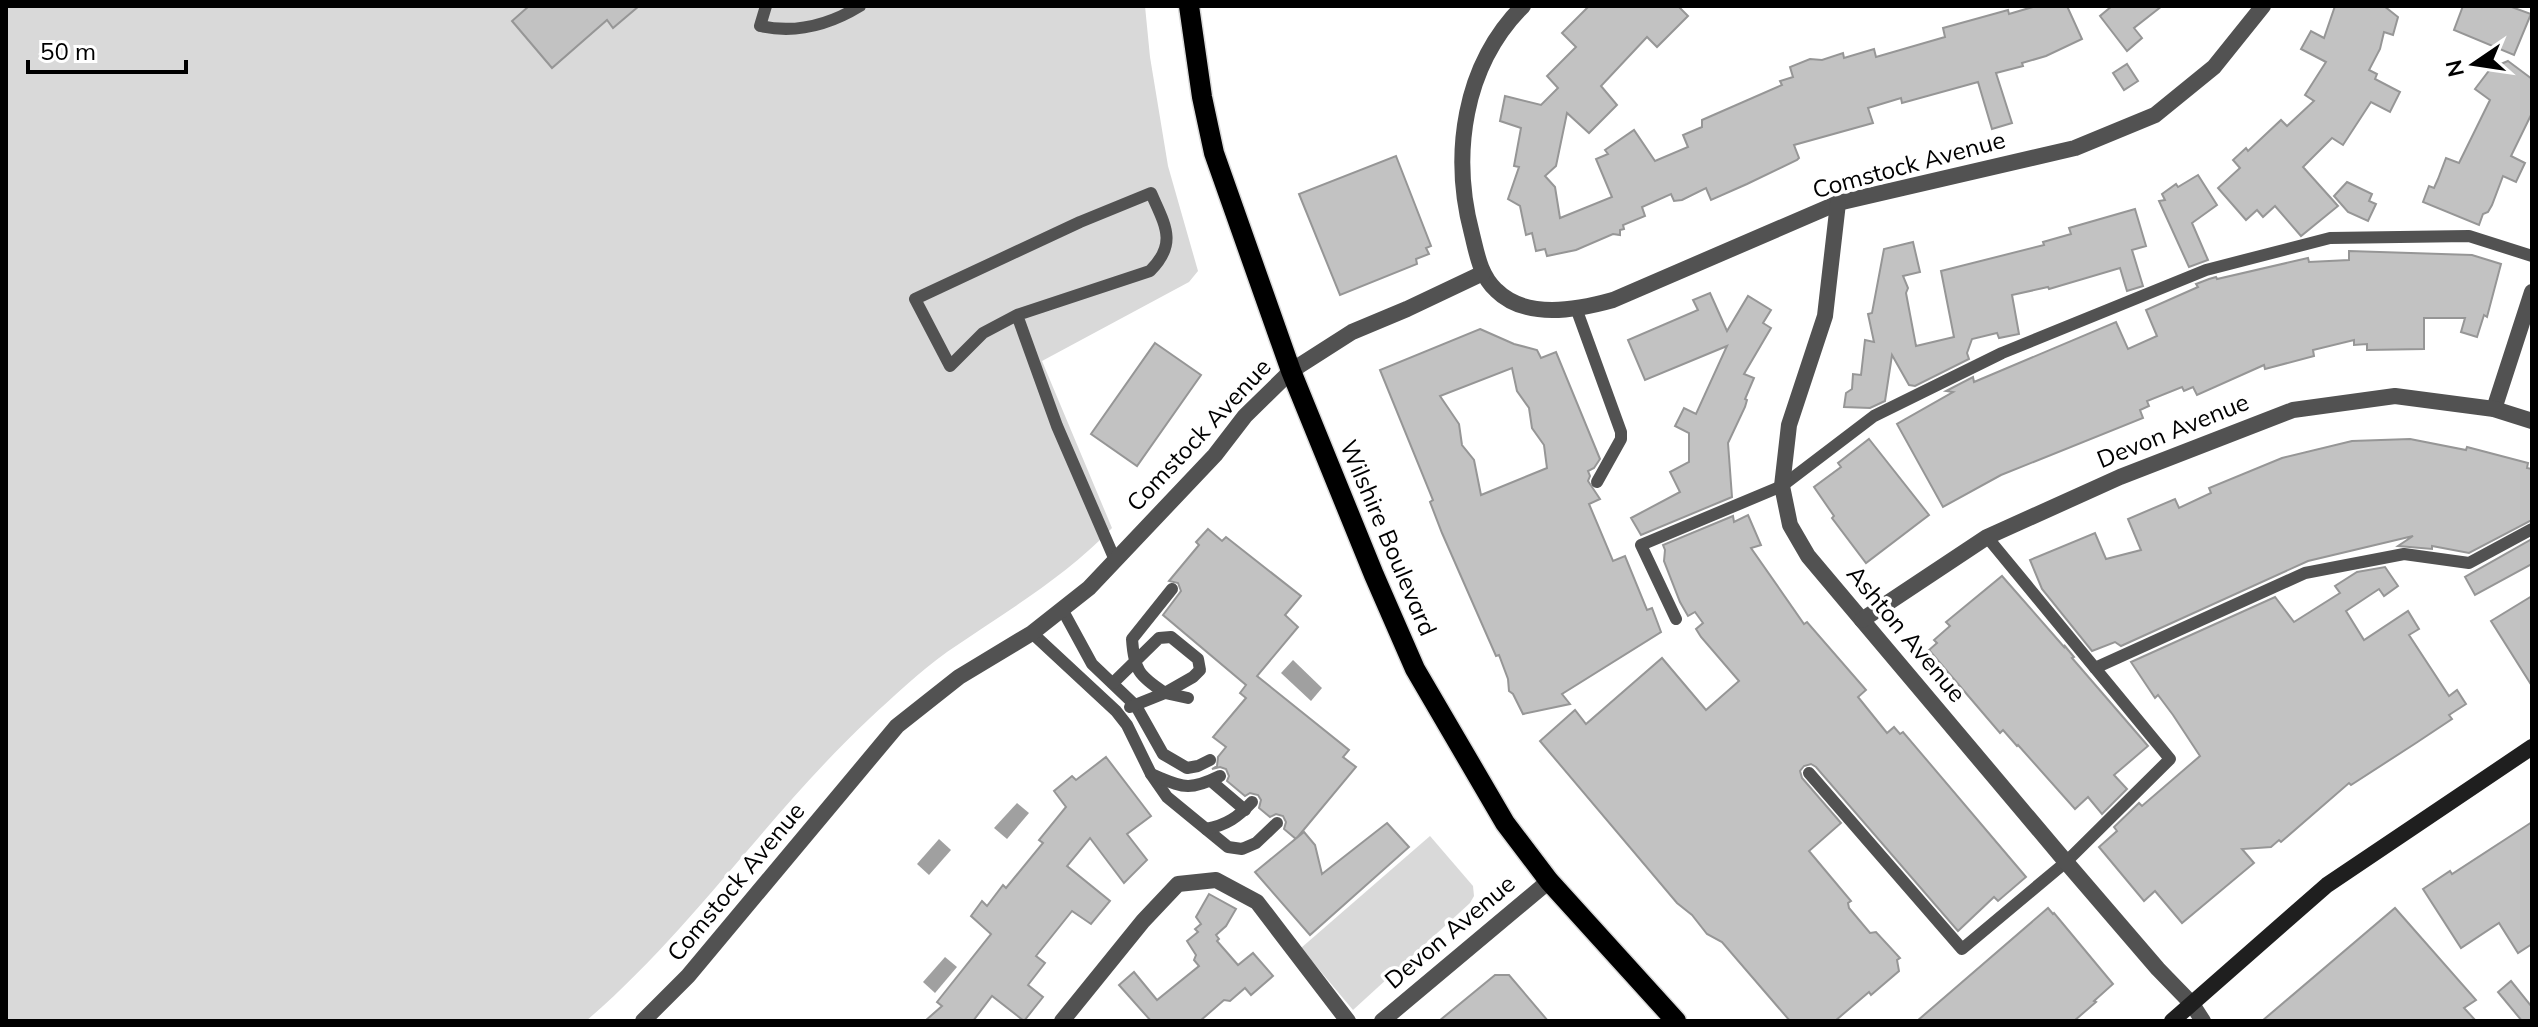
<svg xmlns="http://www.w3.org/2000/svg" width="2538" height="1027" font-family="Mulish,sans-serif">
	<rect width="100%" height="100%" fill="#fff"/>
	<g fill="#d9d9d9">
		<path d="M 6,6 L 1145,6 L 1150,57 L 1168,166 L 1198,271 L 1189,282 L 1042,361 L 1112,528 C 1063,579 1005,612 947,652 C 919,672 894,696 869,719 C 768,814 691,931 586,1021 L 6,1021 Z"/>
		<polygon points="1430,836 1473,886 1474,896 1470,903 1353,1010 1301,948"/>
	</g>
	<g fill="#a0a0a0">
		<polygon points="1293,660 1322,688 1311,701 1281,673"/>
		<polygon points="1017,803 1029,813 1007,839 994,828"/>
		<polygon points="939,839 951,850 929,875 917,864"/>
		<polygon points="945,957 957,967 935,993 923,982"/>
	</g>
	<g fill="#c2c2c2" stroke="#969696" stroke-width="2" fill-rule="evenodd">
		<polygon points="529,6 639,6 613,28 607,20 552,68 512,21"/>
		<polygon points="1589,6 1678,6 1688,16 1657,47 1647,37 1601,86 1617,105 1589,133 1567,113 1556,166 1545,176 1555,187 1560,218 1612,197 1596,159 1608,154 1605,150 1634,130 1655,161 1688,147 1683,135 1702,127 1702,120 1782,85 1780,81 1793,77 1790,67 1810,59 1822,60 1843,53 1844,58 1874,49 1876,57 1945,37 1943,28 2008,10 2009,14 2036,6 2067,6 2082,39 2046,56 2022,63 2023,66 1996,73 2012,123 1992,129 1978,82 1902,103 1901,98 1868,108 1873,123 1794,145 1799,158 1797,160 1747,184 1711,200 1706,188 1682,200 1674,201 1671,194 1642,207 1645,216 1623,225 1624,229 1620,230 1620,235 1613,234 1576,250 1547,256 1545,249 1536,251 1532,233 1526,235 1520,206 1508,199 1519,167 1514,166 1521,128 1500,121 1505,96 1541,105 1558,88 1547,76 1576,47 1562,33"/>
		<polygon points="2112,6 2162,6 2134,28 2142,38 2127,51 2100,16"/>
		<polygon points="2335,6 2384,6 2398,17 2393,35 2384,32 2380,49 2369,70 2377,74 2375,79 2400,92 2390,112 2371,102 2343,145 2332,138 2303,167 2338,206 2301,236 2275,206 2263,217 2257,210 2246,220 2218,188 2240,168 2233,160 2246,148 2248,151 2281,120 2287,126 2314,101 2305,95 2326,62 2301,49 2311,31 2324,38"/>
		<polygon points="2463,6 2509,6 2531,14 2514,55 2454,30"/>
		<polygon points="2508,61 2532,79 2532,113 2511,156 2525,163 2516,182 2503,176 2492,205 2488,212 2483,214 2479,225 2423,202 2429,186 2434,188 2438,179 2446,158 2459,163 2490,100 2475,89 2491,68"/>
		<polygon points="2127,64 2138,81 2124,90 2113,73"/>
		<polygon points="1396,156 1431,246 1426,248 1429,254 1416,259 1417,264 1340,295 1299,194"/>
		<polygon points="2198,175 2217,205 2192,223 2208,260 2189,267 2159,201 2165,200 2162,194 2176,184 2178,187"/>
		<polygon points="2347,182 2372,194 2369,201 2376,204 2368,221 2348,212 2334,196"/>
		<polygon points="2135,209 2146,246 2132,250 2143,286 2127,291 2120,268 2049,289 2048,287 2012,295 2019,334 1999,338 1997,333 1972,339 1967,353 1969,359 1915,386 1909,385 1892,355 1885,401 1870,408 1844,407 1846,393 1852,389 1853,374 1861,375 1865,340 1874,342 1868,314 1872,313 1884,249 1913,242 1920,272 1903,276 1908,288 1906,293 1916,346 1954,337 1941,271 2044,245 2043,242 2071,234 2069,228"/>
		<polygon points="2349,251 2472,255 2501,264 2487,317 2484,315 2477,337 2461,332 2465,318 2424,318 2424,349 2367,350 2367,344 2354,345 2354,340 2313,350 2314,356 2265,369 2264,365 2197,395 2193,387 2184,391 2182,387 2147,401 2149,406 2140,410 2143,418 2001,475 1943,507 1897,424 1953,392 1946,391 1973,377 1974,382 2116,322 2128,349 2157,336 2146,310 2198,287 2196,284 2209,279 2216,277 2217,279 2308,258 2309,262 2349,260"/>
		<polygon points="1710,293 1727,331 1748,296 1771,310 1763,323 1771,328 1744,374 1754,378 1745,399 1747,400 1745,407 1728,443 1732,497 1641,535 1631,518 1680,492 1670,472 1689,462 1689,433 1675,426 1684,408 1696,414 1727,346 1645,380 1628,340 1698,310 1693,300"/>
		<path d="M 1480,329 L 1514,344 L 1537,350 L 1541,358 L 1556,352 L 1600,459 L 1594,468 L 1588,471 L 1590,476 L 1588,481 L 1600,499 L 1589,504 L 1613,561 L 1625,556 L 1647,610 L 1652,608 L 1661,632 L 1562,694 L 1570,704 L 1523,714 L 1513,694 L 1509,691 L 1508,679 L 1499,655 L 1496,656 L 1442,533 L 1430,502 L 1433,500 L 1380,370 ZM 1512,368 L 1517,391 L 1529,408 L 1532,428 L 1544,445 L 1547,468 L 1481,495 L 1474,460 L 1462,445 L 1459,424 L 1440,396 Z"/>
		<polygon points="1155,343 1201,375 1137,466 1091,434"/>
		<polygon points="1869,439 1929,515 1866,563 1832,518 1834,516 1814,487 1841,467 1838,463"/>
		<polygon points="2410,439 2466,450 2467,447 2528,463 2527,468 2532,469 2532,520 2469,553 2432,546 2432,549 2398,546 2413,536 2308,561 2121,646 2115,642 2092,651 2042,589 2030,560 2095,533 2106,559 2141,550 2128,519 2175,499 2179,508 2211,493 2209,488 2282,458 2352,441"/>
		<polygon points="1748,515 1761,545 1751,548 1804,624 1807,622 1866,690 1858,697 1887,733 1894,727 1900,734 1903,732 2026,877 1998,901 1994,897 1958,931 1816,767 1811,764 1804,766 1800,771 1802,778 1841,823 1809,851 1851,901 1848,903 1849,908 1870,933 1876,932 1900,958 1897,960 1899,971 1871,995 1869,992 1835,1021 1790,1021 1722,942 1707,934 1692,915 1677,903 1540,741 1575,710 1586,724 1662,658 1706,710 1739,681 1701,637 1696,629 1703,623 1695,612 1688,616 1680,602 1664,561 1665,550 1663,545 1733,516 1734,522"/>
		<polygon points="1208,529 1222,541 1226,537 1301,596 1285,615 1298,627 1257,676 1349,750 1343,757 1356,767 1296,839 1284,829 1286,822 1283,816 1276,814 1270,817 1259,808 1261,800 1258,795 1250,793 1245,796 1227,781 1229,776 1226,769 1220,767 1212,769 1217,766 1218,757 1226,747 1213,737 1246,698 1240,693 1246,685 1163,615 1181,591 1178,583 1169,581 1199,545 1196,542"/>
		<polygon points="2532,539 2532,564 2475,595 2465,577"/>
		<polygon points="2385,567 2398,586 2384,596 2379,589 2346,611 2364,640 2408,611 2419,629 2409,635 2449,696 2457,690 2466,704 2449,715 2452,719 2416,743 2351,785 2349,783 2281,842 2279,840 2271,847 2242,849 2254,863 2182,923 2155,891 2144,901 2099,847 2117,831 2114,827 2139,803 2142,806 2200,756 2173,715 2158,695 2155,698 2131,662 2275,597 2294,622 2340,593 2335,586 2357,572"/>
		<polygon points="2002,576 2065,648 2064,645 2074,657 2072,658 2148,746 2114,775 2127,789 2102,814 2088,797 2075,809 2018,745 2017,746 2003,730 2000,733 1929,650 1937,643 1934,640 1950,626 1946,622"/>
		<polygon points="2532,596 2532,686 2491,621"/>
		<polygon points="1106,757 1151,816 1127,834 1147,860 1124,883 1090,838 1067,866 1110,901 1091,924 1072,911 1036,956 1045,963 1028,985 1043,997 1024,1021 992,996 973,1021 925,1021 942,1006 937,1002 991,934 971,916 982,901 987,906 1003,885 1006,888 1043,843 1039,840 1066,807 1054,791 1072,776 1076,780"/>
		<polygon points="2532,822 2532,944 2518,953 2499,923 2461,948 2423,889 2450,871 2452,874"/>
		<polygon points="1387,823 1409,847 1310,935 1255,872 1304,832 1315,845 1322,874"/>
		<polygon points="1209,894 1236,909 1226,926 1216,935 1219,939 1217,941 1238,965 1253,953 1273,976 1251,995 1245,988 1230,1001 1224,1000 1200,1021 1151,1021 1119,985 1134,972 1157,1000 1199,966 1194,960 1196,955 1187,941 1198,932 1195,929 1201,924 1196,917"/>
		<polygon points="2048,908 2053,914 2054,913 2113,984 2094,1001 2096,1002 2074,1021 1917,1021"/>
		<polygon points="2395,908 2476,1000 2464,1008 2476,1021 2262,1021"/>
		<polygon points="1495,975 1509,975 1548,1021 1439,1021"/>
		<polygon points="2511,981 2532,1007 2532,1021 2522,1021 2498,992"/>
	</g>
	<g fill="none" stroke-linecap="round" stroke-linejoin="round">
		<defs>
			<polyline id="primary" points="1189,6 1202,97 1214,153 1291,371 1374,575 1415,669 1505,823 1549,881 1676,1021"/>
		</defs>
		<use href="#primary" stroke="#dbdbdb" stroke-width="23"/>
		<g stroke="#525252" stroke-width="12">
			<path d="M 766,6 L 760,26 C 796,34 829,25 860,6"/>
			<polyline points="1576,308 1621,432 1621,439 1597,482"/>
			<path d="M 1017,315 L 1150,271 C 1178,243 1165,225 1151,193 L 1080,222 L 915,299 L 950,366 L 983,333 L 1017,315 L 1057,426 L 1115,560"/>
			<polyline points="1062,609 1092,664 1136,706 1163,754 1187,768 1198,766 1210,760"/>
			<polyline points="1676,619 1641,545 1782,486 1874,416 2002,353 2206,270 2330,238 2469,236 2532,256"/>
			<polyline points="1032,633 1116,711 1127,725 1151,774 1167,797 1228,847 1242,849 1256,843 1277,823"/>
			<polyline points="2095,668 2305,573 2404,554 2469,563 2532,529"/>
			<path d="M 1113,683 L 1159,638 L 1171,637 L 1198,659 L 1200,670 L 1193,677 L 1165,693 C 1139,676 1134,670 1132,639 L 1172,589"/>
			<polyline points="1130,707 1165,693 1188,698"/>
			<polyline points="1809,773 1962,949 2066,862 2170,759 1987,537"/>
			<path d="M 1151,774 C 1183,787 1187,792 1220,776"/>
			<polyline points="1211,781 1245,810"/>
			<path d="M 1206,829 C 1227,825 1238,817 1252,802"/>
		</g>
		<g stroke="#525252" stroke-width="16">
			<path d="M 1523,6 C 1463,66 1451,155 1472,234 C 1477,254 1480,275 1496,290 C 1526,320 1577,310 1613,300 L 1838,203 L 2075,148 L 2155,115 L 2214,67 L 2263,6"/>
			<polyline points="1838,203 1825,316 1789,425 1782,486 1790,525 1808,556 2066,862 2158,969 2192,1004 2203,1021"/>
			<polyline points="2494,409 2532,292"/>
			<polyline points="1862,620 1987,537 2120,477 2293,410 2395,396 2494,409 2532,421"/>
			<polyline points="643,1021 688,976 897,726 959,677 1032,633 1089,588 1215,455 1245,416 1291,371 1352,332 1407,309 1483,273"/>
			<polyline points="1062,1021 1143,921 1178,884 1216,880 1257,902 1348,1021"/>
			<polyline points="1382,1021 1549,881"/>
		</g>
		<polyline stroke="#1f1f1f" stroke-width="16" points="2172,1021 2327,885 2532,747"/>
		<use href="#primary" stroke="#000" stroke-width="20"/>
	</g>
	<g text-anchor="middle" stroke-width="7" stroke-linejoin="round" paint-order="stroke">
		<g font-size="24" fill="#000" stroke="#fff">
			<text transform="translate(1909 165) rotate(-15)" y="8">Comstock Avenue</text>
			<text transform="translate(2173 431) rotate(-22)" y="8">Devon Avenue</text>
			<text transform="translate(1199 435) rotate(-47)" y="8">Comstock Avenue</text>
			<text transform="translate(1388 538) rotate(67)" y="8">Wilshire Boulevard</text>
			<text transform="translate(1906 634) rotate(50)" y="8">Ashton Avenue</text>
			<text transform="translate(736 882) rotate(-50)" y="8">Comstock Avenue</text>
			<text transform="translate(1450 932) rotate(-40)" y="8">Devon Avenue</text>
		</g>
	</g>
	<rect width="2538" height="1027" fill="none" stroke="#000000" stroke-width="16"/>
	<g transform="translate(2474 64) rotate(257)" stroke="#ffffff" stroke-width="6" paint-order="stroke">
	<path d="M0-6L14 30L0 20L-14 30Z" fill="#000000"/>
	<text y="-12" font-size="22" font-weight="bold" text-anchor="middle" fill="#000000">N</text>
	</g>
	<path d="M28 60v12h158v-12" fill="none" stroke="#000000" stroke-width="4"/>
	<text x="40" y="60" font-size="24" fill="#000000" stroke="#ffffff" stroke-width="6" paint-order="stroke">50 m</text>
</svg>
